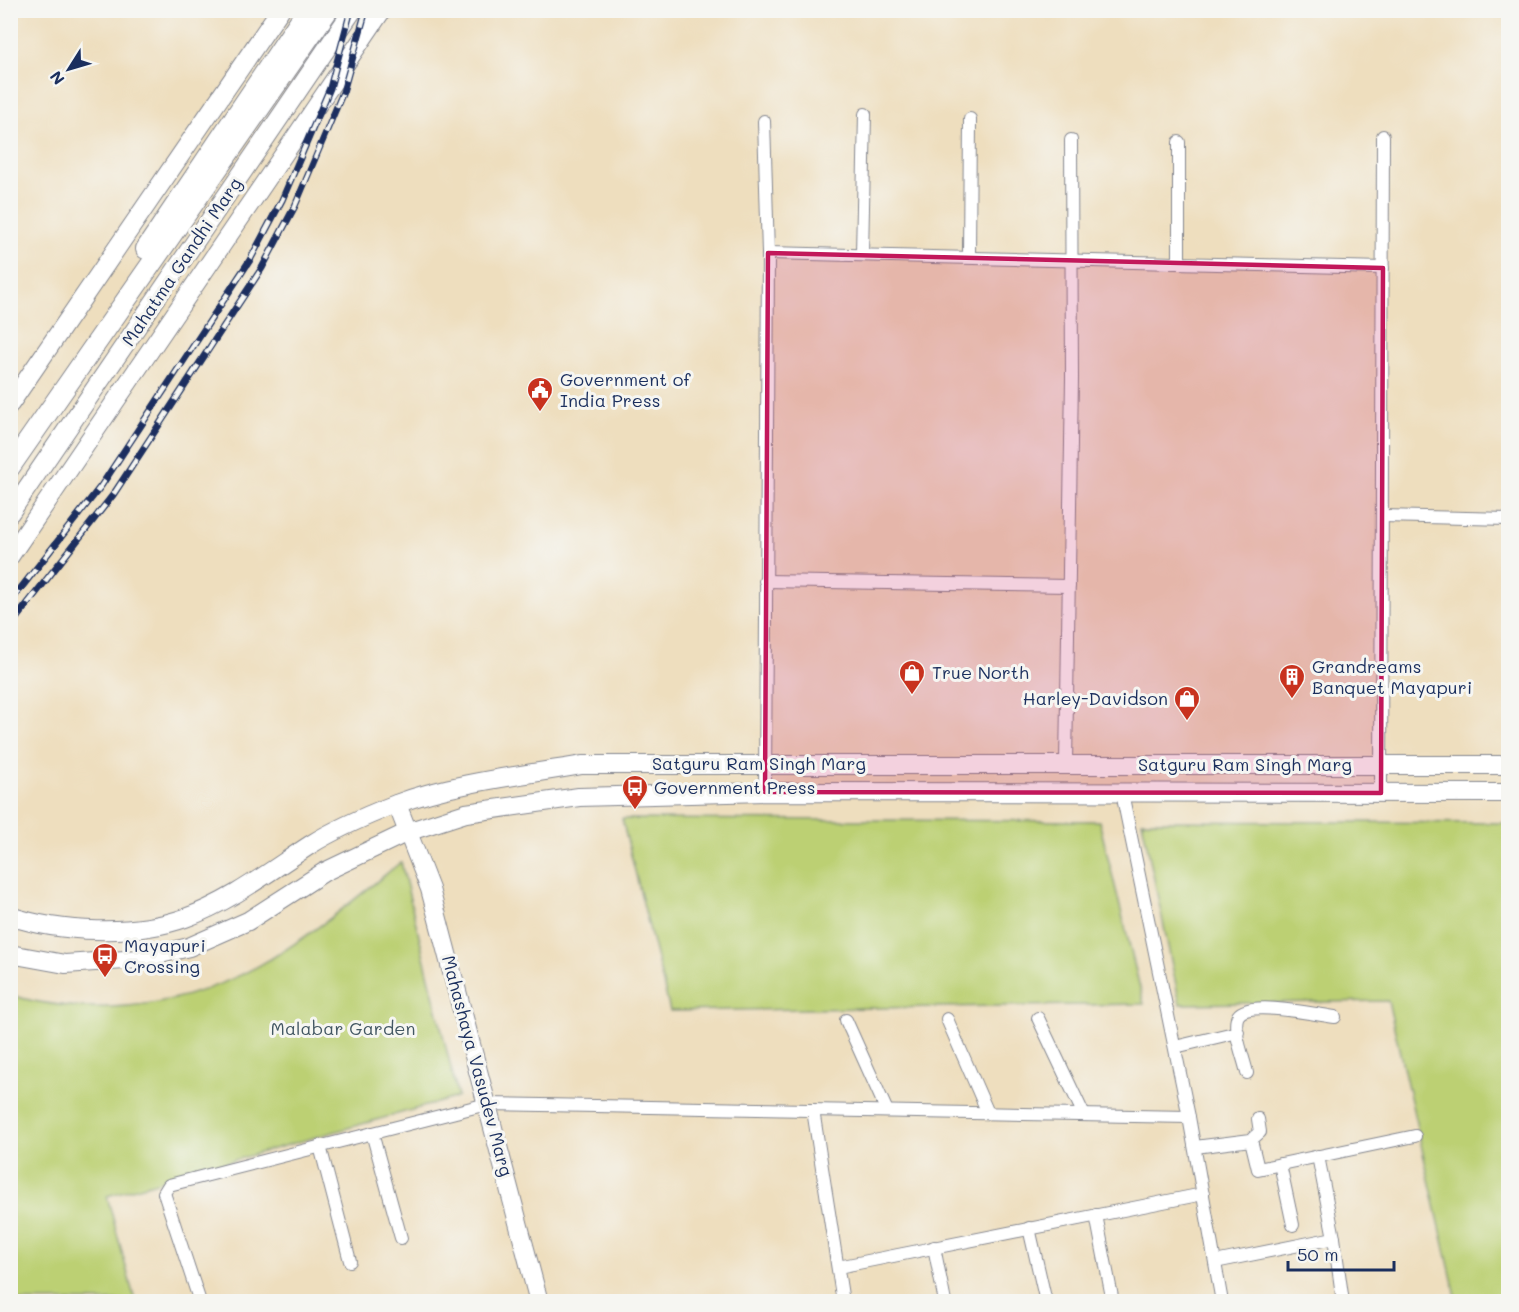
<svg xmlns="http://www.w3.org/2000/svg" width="1519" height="1312" font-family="Mali,sans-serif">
	<rect width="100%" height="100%" fill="#f6f6f2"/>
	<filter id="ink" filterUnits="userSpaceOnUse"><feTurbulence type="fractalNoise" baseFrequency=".0167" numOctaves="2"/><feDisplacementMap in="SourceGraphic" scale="12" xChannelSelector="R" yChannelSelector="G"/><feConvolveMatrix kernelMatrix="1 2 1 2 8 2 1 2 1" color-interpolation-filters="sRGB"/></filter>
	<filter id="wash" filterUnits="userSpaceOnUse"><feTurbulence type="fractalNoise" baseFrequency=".008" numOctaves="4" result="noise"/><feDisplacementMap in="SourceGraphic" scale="24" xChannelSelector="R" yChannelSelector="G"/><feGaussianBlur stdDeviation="1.35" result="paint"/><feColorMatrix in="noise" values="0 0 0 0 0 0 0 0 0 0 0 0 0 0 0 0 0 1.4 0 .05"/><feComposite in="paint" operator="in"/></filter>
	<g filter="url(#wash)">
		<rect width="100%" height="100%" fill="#eedebe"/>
		<g fill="#bcd073" stroke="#6c8068" stroke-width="1.5">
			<polygon points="622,819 1099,821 1144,1004 670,1011"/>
			<polygon points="1142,821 1508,823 1508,1301 1457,1301 1388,1001 1180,1004"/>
			<path d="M 401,862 L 458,1097 L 107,1196 L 135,1301 L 11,1301 L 11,995 C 43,1005 76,1008 110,1007 C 234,1003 309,936 401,862 Z"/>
		</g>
	</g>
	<g filter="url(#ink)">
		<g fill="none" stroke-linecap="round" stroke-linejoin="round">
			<defs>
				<g id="street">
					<polyline points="764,121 768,253 765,792"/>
					<polyline points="768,253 1383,268"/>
					<polyline points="862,254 865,114"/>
					<polyline points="969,257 970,119"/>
					<polyline points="1179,262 1179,142"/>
					<polyline points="1382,516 1508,519"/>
					<polyline points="765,581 1069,586"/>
					<polyline points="1066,764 1072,378 1071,140"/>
					<polyline points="1122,793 1189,1117 1222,1302"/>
					<polyline points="1381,793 1383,136"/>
					<polyline points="1038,1018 1084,1115"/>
					<polyline points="947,1019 988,1113"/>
					<polyline points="846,1020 887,1111"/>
					<polyline points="1175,1047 1238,1032"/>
					<path d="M 1247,1073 C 1244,1058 1233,1033 1237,1018 C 1243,998 1317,1015 1335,1017"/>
					<polyline points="813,1110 843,1302"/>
					<polyline points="372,1133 401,1238"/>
					<polyline points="1251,1140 1258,1169 1415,1136"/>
					<polyline points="320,1146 350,1261"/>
					<polyline points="1195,1147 1251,1140 1260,1132 1258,1119"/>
					<polyline points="1318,1156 1334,1238"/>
					<polyline points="1280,1164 1293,1225"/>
					<polyline points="1096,1215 1113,1302"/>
					<polyline points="1029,1228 1046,1302"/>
					<polyline points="934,1247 945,1302"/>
					<polyline points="1215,1262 1334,1238 1343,1302"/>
					<polyline points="838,1267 1203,1194"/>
					<polyline points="200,1302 164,1193 169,1185 487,1104 1189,1117"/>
				</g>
				<g id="secondary">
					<polyline points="10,404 280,10"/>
					<polyline points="10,513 353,10"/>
					<polyline points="10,556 382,10"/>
					<polyline points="397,804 430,889 539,1302"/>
					<path d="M 10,916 C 60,933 135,936 185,918 C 230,902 270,871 310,845 C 335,829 368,815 396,804 C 451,783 524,775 582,765 L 1508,765"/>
					<polyline points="10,954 65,964 140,959 189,947 248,921 324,872 410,831 466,813 579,797 765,792 1508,793"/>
				</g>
				<g id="primary">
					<polyline points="146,249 307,10"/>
					<polyline points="10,467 328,10"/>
				</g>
			</defs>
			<use href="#street" stroke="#84868e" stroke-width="14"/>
			<use href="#secondary" stroke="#84868e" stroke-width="20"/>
			<use href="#primary" stroke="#84868e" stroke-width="22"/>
			<use href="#street" stroke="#fff" stroke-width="12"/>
			<use href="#secondary" stroke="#fff" stroke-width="18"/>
			<use href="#primary" stroke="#fff" stroke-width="20"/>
			<defs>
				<g id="rail">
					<polyline points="10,602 101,486 250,260 282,200 330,88 351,10"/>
					<polyline points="10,626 113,495 262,268 295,206 343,92 366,10"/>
				</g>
			</defs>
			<use href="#rail" stroke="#1b2f5e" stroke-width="7"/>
			<use href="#rail" stroke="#f6f6f2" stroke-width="4.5" stroke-dasharray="14" stroke-linecap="butt"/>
		</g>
	</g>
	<path fill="#c2185b" fill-opacity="0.2" stroke="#c2185b" stroke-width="4.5" stroke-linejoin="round" d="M 768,253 L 1383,268 L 1381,793 L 765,792 Z"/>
	<defs>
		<symbol id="civic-pin" viewBox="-11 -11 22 30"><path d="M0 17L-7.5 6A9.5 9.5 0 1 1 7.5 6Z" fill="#c8321e" stroke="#f6f6f2"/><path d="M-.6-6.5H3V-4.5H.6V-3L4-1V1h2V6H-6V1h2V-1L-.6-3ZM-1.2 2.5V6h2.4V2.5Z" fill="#fff"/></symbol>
		<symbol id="shop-pin" viewBox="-11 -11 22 30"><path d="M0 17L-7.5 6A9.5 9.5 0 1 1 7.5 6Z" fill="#c8321e" stroke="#f6f6f2"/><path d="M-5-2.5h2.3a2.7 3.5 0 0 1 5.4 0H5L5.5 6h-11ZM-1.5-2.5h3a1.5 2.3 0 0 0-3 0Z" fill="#fff"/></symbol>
		<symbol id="building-pin" viewBox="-11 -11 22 30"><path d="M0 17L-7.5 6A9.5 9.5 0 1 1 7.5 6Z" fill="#c8321e" stroke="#f6f6f2"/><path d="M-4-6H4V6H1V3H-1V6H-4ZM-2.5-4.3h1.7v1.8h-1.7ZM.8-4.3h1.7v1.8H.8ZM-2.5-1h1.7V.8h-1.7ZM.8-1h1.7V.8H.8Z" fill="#fff"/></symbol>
		<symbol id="bus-pin" viewBox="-11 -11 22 30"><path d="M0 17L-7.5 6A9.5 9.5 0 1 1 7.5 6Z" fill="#c8321e" stroke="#f6f6f2"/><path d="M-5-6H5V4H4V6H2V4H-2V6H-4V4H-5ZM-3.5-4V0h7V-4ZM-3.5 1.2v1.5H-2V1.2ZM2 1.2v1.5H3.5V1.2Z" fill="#fff"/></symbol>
	</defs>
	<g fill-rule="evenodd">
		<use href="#civic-pin" x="525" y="375" width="30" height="40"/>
		<use href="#shop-pin" x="897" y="658" width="30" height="40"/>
		<use href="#building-pin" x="1277" y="662" width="30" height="40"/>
		<use href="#shop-pin" x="1172" y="684" width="30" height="40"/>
		<use href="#bus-pin" x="620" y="773" width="30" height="40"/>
		<use href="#bus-pin" x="90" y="941" width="30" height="40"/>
	</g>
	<g text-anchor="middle" stroke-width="6" stroke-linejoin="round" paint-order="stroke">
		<g font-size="18" fill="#1b2f5e" stroke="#f6f6f2">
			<text transform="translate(182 262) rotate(-56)" y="6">Mahatma Gandhi Marg</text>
			<text x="759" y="770">Satguru Ram Singh Marg</text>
			<text x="1245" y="771">Satguru Ram Singh Marg</text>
			<text transform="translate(477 1066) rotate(75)" y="6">Mahashaya Vasudev Marg</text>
		</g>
		<g font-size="18" fill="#1b2f5e" stroke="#f6f6f2" text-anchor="start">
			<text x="560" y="386">Government of<tspan x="560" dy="21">India Press</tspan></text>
			<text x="1312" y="673">Grandreams<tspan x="1312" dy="21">Banquet Mayapuri</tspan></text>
			<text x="932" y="679">True North</text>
			<text x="1168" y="705" text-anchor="end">Harley-Davidson</text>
			<text x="654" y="794">Government Press</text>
			<text x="124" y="952">Mayapuri<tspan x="124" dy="21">Crossing</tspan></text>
		</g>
		<g font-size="18" fill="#435763" stroke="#f6f6f2">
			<text x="343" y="1035">Malabar Garden</text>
		</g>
	</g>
	<rect width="1519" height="1312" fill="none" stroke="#f6f6f2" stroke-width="36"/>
	<g transform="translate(69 69) rotate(233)" stroke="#f6f6f2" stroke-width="4.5" paint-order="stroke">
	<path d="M0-4.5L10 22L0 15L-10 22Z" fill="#1b2f5e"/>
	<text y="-9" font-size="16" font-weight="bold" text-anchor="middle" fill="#1b2f5e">N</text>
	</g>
	<path d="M1288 1261v9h106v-9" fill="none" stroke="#1b2f5e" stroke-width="3"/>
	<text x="1297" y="1261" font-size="18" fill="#1b2f5e" stroke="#f6f6f2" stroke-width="4.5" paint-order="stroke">50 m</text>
</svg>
